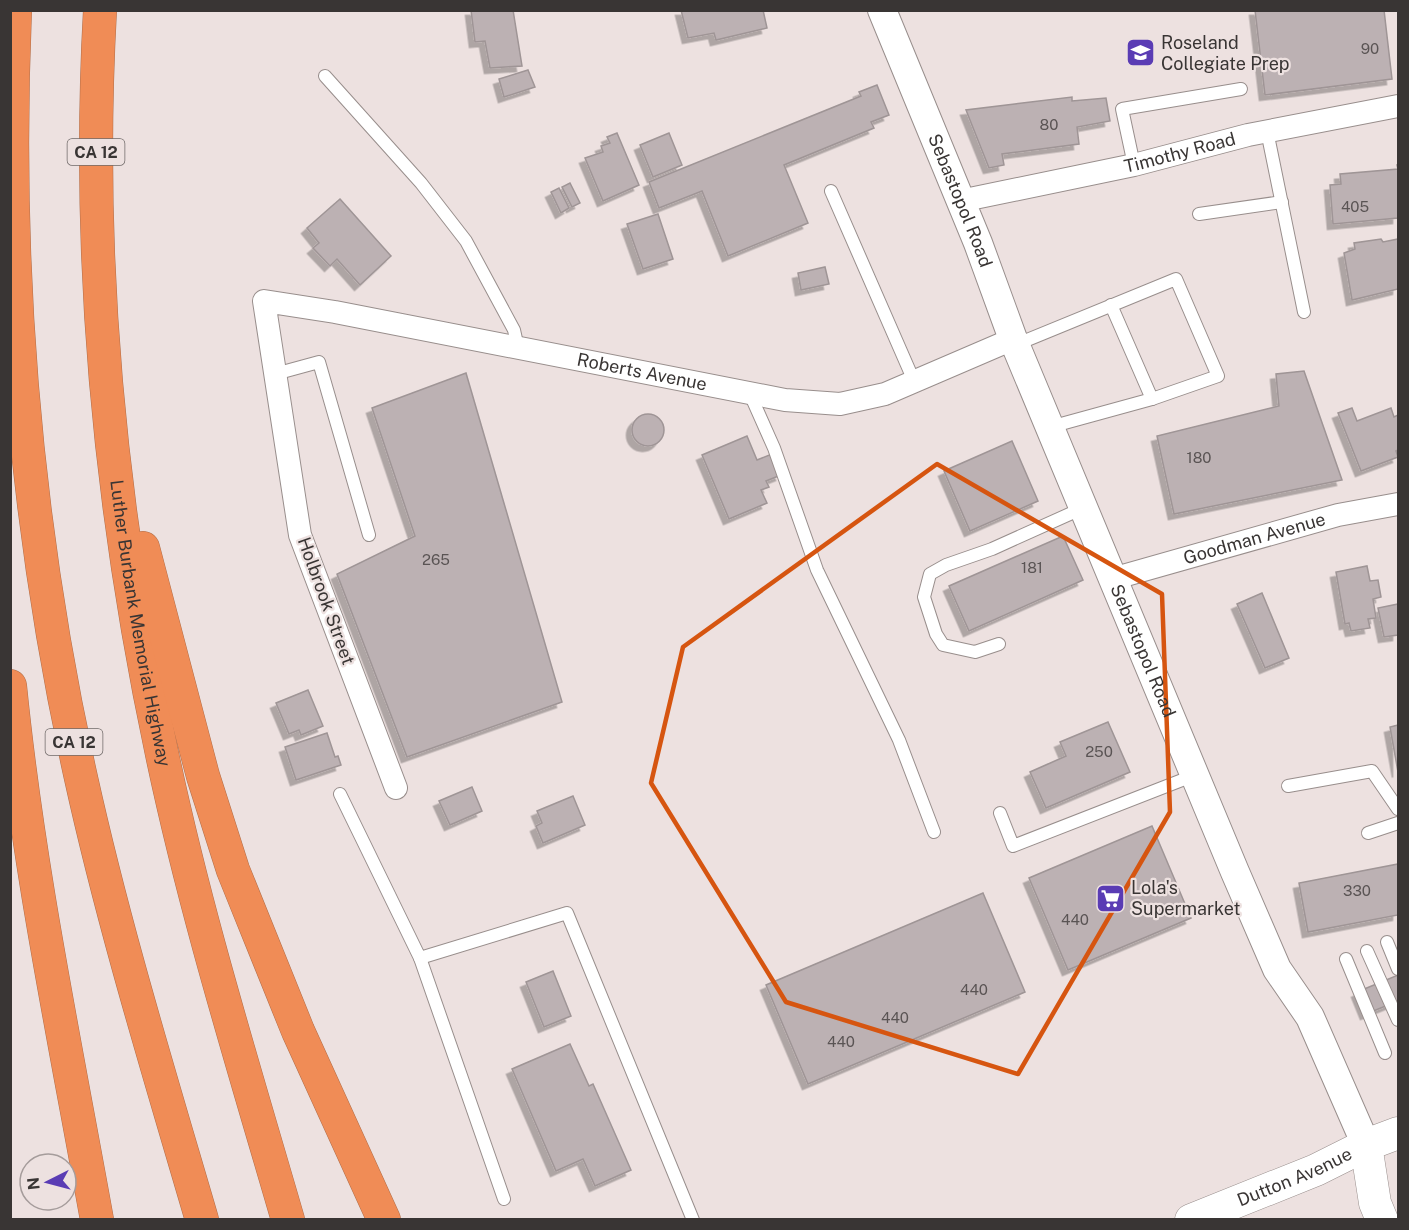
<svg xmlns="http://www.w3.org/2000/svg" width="1409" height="1230" font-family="'Public Sans',sans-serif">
	<defs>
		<filter id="shadow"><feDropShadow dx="-5.5" dy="5.5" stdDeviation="0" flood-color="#0004"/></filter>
	</defs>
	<rect width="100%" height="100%" fill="#ede1e0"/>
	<g fill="#bcb1b3" stroke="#9f9596" stroke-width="1.5" filter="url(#shadow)">
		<polygon points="471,10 513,10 522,66 490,68 485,41 475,42"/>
		<polygon points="681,10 763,10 767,28 716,40 714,33 688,38"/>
		<polygon points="1255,10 1384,10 1392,79 1265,95"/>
		<polygon points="528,70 535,87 504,97 499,79"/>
		<polygon points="877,85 889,115 871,122 874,128 784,165 808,223 728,256 702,191 659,208 649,182 861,96 859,92"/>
		<polygon points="1072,97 1072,101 1106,98 1110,121 1077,127 1079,144 1002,154 1004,165 989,168 966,110"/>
		<polygon points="617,133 639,185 603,201 585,158 603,152 601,146 610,143 607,137"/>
		<polygon points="669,133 682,165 653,177 640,145"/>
		<polygon points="1397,165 1398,165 1398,218 1333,224 1330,185 1341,184 1340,174 1398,169"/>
		<polygon points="570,183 580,203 572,207 562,187"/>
		<polygon points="559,188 569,208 561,213 551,192"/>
		<polygon points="340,199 391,256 360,285 337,259 330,266 313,248 319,243 307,228"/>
		<polygon points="658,214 673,259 643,269 627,224"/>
		<polygon points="1381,239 1383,242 1398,239 1398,289 1352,300 1344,253 1355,249 1354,243"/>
		<polygon points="825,267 829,284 801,290 798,273"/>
		<polygon points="1304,371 1342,480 1174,514 1157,436 1279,406 1276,374"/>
		<polygon points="466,373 562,702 407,757 337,574 415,536 372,408"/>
		<polygon points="1352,408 1357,421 1391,408 1394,417 1398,415 1398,450 1396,451 1398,457 1361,471 1338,413"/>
		<circle cx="648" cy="430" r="16"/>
		<polygon points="747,436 757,460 772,454 781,475 766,481 769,487 761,490 767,503 729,519 702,455"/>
		<polygon points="1012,441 1038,501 970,531 944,471"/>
		<polygon points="1063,536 1083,580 969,631 949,586"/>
		<polygon points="1367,566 1370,581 1378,580 1381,597 1373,599 1376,618 1368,619 1370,628 1351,631 1349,623 1345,624 1336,572"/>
		<polygon points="1262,593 1289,658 1265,668 1237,604"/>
		<polygon points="1398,604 1398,635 1384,637 1378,608"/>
		<polygon points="308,690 323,726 301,735 299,730 289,734 276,703"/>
		<polygon points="1108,722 1130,772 1046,808 1030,772 1066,756 1060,742"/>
		<polygon points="1398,725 1398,772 1390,727"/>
		<polygon points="327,733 335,757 338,756 341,765 296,780 285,747"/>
		<polygon points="472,787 482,811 450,825 439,801"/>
		<polygon points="573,796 585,825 543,843 536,826 542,823 537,811"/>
		<polygon points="1152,826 1191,918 1068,970 1029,878"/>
		<polygon points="1398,864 1398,915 1308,932 1299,883"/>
		<polygon points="983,893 1025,992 808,1084 766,985"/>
		<polygon points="553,971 571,1016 544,1027 526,982"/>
		<polygon points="1398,975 1398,1001 1366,1014 1357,992"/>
		<polygon points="570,1044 589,1086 593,1084 631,1170 595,1186 583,1159 556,1171 512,1069"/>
	</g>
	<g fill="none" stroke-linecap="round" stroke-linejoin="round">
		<defs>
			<g id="service">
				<polyline points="325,76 421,183 466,241 514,330 518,348"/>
				<polyline points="1267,131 1304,312"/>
				<polyline points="1134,165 1122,109 1241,89"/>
				<polyline points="831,191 914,381"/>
				<polyline points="1199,214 1282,202"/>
				<polyline points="1111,305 1152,399"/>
				<polyline points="1015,345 1176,279 1218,376 1152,399 1050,427"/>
				<polyline points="275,374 319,362 369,535"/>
				<polyline points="750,394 774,448 817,570 899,740 934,832"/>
				<polyline points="999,644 975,652 943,645 936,634 924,597 930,574 946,565 992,549 1083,508"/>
				<polyline points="1288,786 1372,771 1398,809"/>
				<polyline points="340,794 420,958 567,913 693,1220"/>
				<polyline points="1000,813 1013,846 1195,775"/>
				<polyline points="1368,833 1398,823"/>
				<polyline points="1387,942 1398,969"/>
				<polyline points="1367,951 1398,1020"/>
				<polyline points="420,958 504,1199"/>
				<polyline points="1346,959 1385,1053"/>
			</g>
			<g id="minor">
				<path id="s1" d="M 960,201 L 1134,165 L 1248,135 L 1398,106"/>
				<path id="s2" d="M 1112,579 L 1338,515 L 1398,504"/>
				<path id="s3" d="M 396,788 L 300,535 L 264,301 L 335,312 L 785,400 L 840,404 L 885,394 L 1013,339"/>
			</g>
			<g id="tertiary">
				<path id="s4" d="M 882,10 L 978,243 L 1013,339 L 1235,872 L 1277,969 L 1310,1017 L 1366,1145"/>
			</g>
			<g id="secondary">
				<polyline points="1366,1145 1375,1203 1382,1220"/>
				<path id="s5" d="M 1191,1220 L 1316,1170 L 1366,1145 L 1398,1133"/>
			</g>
			<g id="motorway">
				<path d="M 15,10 C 4,268 25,526 81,778 C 114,927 159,1073 202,1220"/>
				<path id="s6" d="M 100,10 C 86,260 110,510 162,754 C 195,911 243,1065 288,1220"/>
				<polyline points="143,548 203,776 233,870 298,1031 384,1220"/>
				<path d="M 10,686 C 28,866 65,1042 97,1220"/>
			</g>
		</defs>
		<use href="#service" stroke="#988e8c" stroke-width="14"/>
		<use href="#minor" stroke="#988e8c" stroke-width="24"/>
		<use href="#tertiary" stroke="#988e8c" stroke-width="30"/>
		<use href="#secondary" stroke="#988e8c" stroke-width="33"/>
		<use href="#motorway" stroke="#b06e4a" stroke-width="34"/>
		<use href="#service" stroke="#fff" stroke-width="12"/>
		<use href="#minor" stroke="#fff" stroke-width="22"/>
		<use href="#tertiary" stroke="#fff" stroke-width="28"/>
		<use href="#secondary" stroke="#fff" stroke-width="32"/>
		<use href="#motorway" stroke="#f08c56" stroke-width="33"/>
	</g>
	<path fill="none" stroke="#d65510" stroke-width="4.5" stroke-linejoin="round" d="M 937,464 L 1162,594 L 1170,812 L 1018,1074 L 786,1002 L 651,783 L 683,647 Z"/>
	<defs>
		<symbol id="school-square" viewBox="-11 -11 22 22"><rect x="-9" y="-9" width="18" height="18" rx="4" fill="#5a3cb4" stroke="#ede1e0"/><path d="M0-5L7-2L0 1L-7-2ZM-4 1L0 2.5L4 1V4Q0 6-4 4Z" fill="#fff"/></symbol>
		<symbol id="supermarket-square" viewBox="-11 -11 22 22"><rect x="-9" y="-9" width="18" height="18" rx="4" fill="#5a3cb4" stroke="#ede1e0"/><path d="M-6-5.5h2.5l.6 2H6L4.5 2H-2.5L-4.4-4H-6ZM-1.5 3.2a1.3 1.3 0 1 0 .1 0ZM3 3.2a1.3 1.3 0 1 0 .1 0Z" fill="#fff"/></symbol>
	</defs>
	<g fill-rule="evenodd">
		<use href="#school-square" x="1124" y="36" width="33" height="33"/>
		<use href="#supermarket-square" x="1094" y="882" width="33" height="33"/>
	</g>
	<g text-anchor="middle" stroke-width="4.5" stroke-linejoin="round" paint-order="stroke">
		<g font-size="15" fill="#5a5454">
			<text x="1370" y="54">90</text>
			<text x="1049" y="130">80</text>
			<text x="1355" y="212">405</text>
			<text x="1199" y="463">180</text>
			<text x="436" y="565">265</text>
			<text x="1032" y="573">181</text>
			<text x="1099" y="757">250</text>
			<text x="1357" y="896">330</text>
			<text x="1075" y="925">440</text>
			<text x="974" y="995">440</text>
			<text x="895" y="1023">440</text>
			<text x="841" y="1047">440</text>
		</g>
		<g fill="#ede1e0" stroke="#6f6968" stroke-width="1.5">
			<rect x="67.5" y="139" width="57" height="26" rx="4.5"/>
			<rect x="45.5" y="729" width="57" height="26" rx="4.5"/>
		</g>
		<g font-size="16" font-weight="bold" fill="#393534">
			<text x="96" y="158">CA 12</text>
			<text x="74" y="748">CA 12</text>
		</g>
		<g font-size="18" fill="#393534" stroke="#ede1e0" text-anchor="start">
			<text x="1161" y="49">Roseland<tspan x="1161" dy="21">Collegiate Prep</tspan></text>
			<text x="1131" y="894">Lola's<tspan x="1131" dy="21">Supermarket</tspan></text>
		</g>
		<g font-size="18" fill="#393534" stroke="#ede1e0">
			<text dy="6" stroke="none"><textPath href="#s1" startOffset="225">Timothy Road</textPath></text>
			<text dy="6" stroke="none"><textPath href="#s4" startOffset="206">Sebastopol Road</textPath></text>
			<text dy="6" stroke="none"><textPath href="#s3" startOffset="892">Roberts Avenue</textPath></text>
			<text dy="6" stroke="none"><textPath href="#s2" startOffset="148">Goodman Avenue</textPath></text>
			<text transform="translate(326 601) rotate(70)" y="6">Holbrook Street</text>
			<text dy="6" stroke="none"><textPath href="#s6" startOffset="616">Luther Burbank Memorial Highway</textPath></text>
			<text dy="6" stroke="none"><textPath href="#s4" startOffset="692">Sebastopol Road</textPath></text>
			<text dy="6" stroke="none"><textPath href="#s5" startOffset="112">Dutton Avenue</textPath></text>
		</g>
	</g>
	<rect width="1409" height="1230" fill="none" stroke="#393534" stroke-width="24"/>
	<g transform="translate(48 1182) rotate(264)"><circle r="28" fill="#ede1e0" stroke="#a59c9b" stroke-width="1.5"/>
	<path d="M0-4.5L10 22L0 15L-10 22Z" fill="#5a3cb4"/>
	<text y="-9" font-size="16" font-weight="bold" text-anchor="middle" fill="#393534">N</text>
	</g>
</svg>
